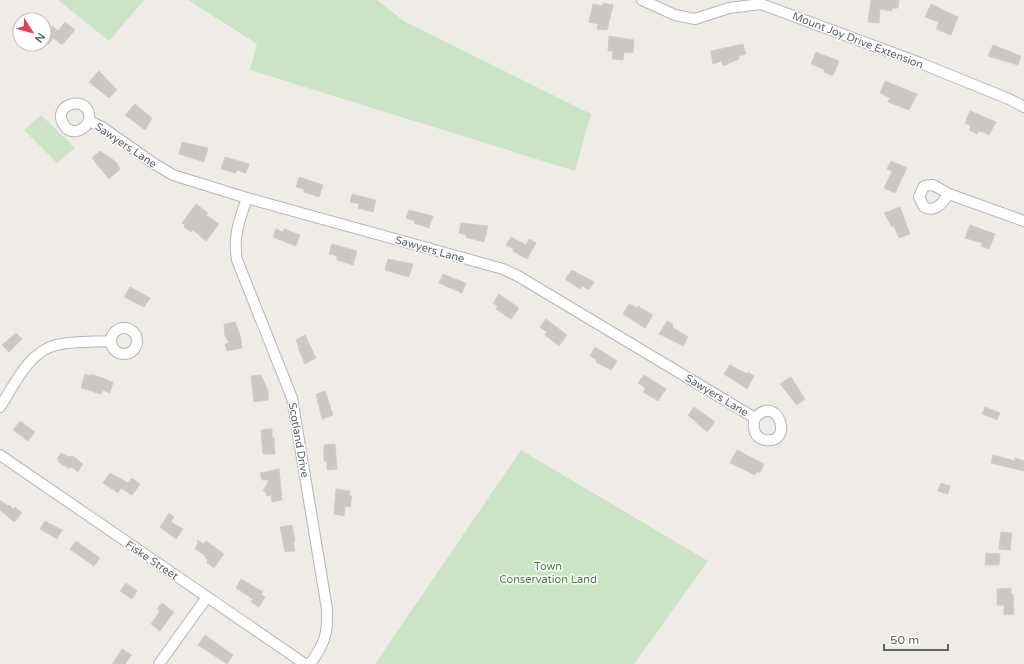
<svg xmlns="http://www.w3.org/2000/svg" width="1024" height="664" font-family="'Varela Round',sans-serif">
	<rect width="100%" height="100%" fill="#efece7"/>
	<g fill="#cce4c6">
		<polygon points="58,0 144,0 109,41"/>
		<polygon points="188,0 377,0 404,21 591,114 575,171 250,70 257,44"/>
		<polygon points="41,115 75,148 57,163 24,130"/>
		<polygon points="521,450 708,561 634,664 375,664"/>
	</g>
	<g fill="#cbc7c4" stroke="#d4cdc6">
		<polygon points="871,0 899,0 898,8 892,8 892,11 880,9 879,23 868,22"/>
		<polygon points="603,3 613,5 607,30 597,29 598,24 589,22 593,4 603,6"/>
		<polygon points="931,4 958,17 951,35 936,29 939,22 925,17"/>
		<polygon points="65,22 75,30 62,45 53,38 49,44 44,40 44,32 47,28 49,30 52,26 58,31"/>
		<polygon points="609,36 634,40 633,53 624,52 623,60 612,59 613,51 608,51"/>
		<polygon points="743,44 746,54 739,56 739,59 723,66 721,61 713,64 711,51"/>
		<polygon points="993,45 1021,56 1018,65 988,56"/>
		<polygon points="816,52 839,61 833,76 824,72 825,70 811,64"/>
		<polygon points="99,71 117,90 109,98 89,82"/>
		<polygon points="885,81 917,94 909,110 888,102 890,98 880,93"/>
		<polygon points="135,104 152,118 145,130 125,115"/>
		<polygon points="970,111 996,122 989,135 983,132 978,131 977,134 969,130 971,126 965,123"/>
		<polygon points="182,142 208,148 204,162 179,154"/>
		<polygon points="100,151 116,162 120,169 109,179 92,158"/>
		<polygon points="225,157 249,164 246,173 237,170 236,173 221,169"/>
		<polygon points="891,161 907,168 895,193 884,188 892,171 887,169"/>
		<polygon points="299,177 323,185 319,197 304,192 304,189 296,187"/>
		<polygon points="352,194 376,200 373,212 358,208 359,204 350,202"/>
		<polygon points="196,204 208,213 206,215 219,224 206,241 193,230 191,232 184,227 185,225 182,223"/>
		<polygon points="900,207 910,234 899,238 894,226 892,227 884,213"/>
		<polygon points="409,210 433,216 429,228 414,223 415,221 406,218"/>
		<polygon points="461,223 488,226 484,242 466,237 467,235 459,233"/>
		<polygon points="970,225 995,234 989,249 981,246 982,243 965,238"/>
		<polygon points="276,229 283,232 284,229 300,235 296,246 273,237"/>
		<polygon points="511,237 526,245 529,239 536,243 527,259 513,251 514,249 506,245"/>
		<polygon points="332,244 357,251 353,265 337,260 337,256 329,254"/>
		<polygon points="388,259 413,264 409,277 385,270"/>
		<polygon points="572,270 594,282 589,290 582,286 580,289 565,279"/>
		<polygon points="443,274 466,283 462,293 439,283"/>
		<polygon points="130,287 150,298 144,307 124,297"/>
		<polygon points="499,294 519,308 511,319 496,309 498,306 493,303"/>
		<polygon points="629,304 637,308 638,306 653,315 645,328 623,314"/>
		<polygon points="546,319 567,335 559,346 545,335 547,332 540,327"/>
		<polygon points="667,321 673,324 672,327 688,337 683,346 659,334"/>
		<polygon points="235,322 241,338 242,348 227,351 225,344 229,343 225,336 224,324"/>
		<polygon points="16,333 22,339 9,352 2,345"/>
		<polygon points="305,335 316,358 305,364 298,348 299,348 296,340"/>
		<polygon points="595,347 617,361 611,370 596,362 597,360 590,356"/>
		<polygon points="730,365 747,374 748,372 754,376 747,389 724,374"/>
		<polygon points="85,374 91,376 91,374 113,382 110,393 103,390 101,394 81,388"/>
		<polygon points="261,375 268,391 268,400 254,402 251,376"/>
		<polygon points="644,375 666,389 658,401 643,392 646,388 638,383"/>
		<polygon points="791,377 805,399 797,405 780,384"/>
		<polygon points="325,391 333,415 322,419 316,394"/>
		<polygon points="694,407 715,422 707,432 688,415"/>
		<polygon points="985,407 1000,413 997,420 982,414"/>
		<polygon points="20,421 35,432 28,441 13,430"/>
		<polygon points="272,429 272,437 274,437 275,454 263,454 261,430"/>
		<polygon points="335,444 337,469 327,470 327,461 324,461 324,445"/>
		<polygon points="737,450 764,464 760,473 757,471 755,475 730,463"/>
		<polygon points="61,453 69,457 73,456 83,464 78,472 71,467 70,469 58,462 59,460 57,459"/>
		<polygon points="993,455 1015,461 1015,458 1024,461 1024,471 991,463"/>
		<polygon points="279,469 282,500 272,502 271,495 267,496 266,492 263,491 269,480 262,480 260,473"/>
		<polygon points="110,473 128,483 132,478 140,484 132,495 121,488 118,493 103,483"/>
		<polygon points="941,483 950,486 948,494 938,491"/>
		<polygon points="336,489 350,491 349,496 352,496 350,507 345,506 344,516 334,514"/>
		<polygon points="0,500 8,506 9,505 13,509 15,507 22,513 14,522 0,510"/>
		<polygon points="169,513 174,517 171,522 183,529 176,539 160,527"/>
		<polygon points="45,521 62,530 57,539 40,529"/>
		<polygon points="292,525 295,541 293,542 295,551 285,552 280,527"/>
		<polygon points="1001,532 1012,533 1010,550 999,549"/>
		<polygon points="197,540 204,544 206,541 224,554 214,568 207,563 208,560 205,558 206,556 195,549 198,543"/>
		<polygon points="76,541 100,558 94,566 70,549"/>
		<polygon points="986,553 1000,554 999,565 985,565"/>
		<polygon points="241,579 263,592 261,594 265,597 259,607 251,602 253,599 236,588"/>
		<polygon points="126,583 137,591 132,599 120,591"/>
		<polygon points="1011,588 1011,594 1013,594 1014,614 1004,615 1004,605 997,605 997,589"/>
		<polygon points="162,603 174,612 160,631 151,624 160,611 157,609"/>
		<polygon points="205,635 233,655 227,664 198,645"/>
		<polygon points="122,649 132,655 125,664 112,664"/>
	</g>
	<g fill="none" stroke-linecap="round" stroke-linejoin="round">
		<defs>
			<g id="street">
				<polyline points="642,0 675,15 695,19 729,8 761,4 920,63 1009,99 1024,107"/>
				<path d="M 89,121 C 84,131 71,136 64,125 C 49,103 93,92 89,121 L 102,127 L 153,163 L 173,175 L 247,198 L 503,269 L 518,276 L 755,418 C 752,427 754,438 765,440 C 795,445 778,392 755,418"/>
				<path d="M 949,194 C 942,203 936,213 924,207 L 919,197 L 924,186 L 933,185 L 949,194 L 1024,221"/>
				<path d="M 247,198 C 239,221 233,236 237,260 L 292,398 L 327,609 C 328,634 325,643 310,664"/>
				<circle cx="124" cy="341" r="13"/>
				<path d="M 0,407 C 14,386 28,352 56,345 C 73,341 93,342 111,341"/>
				<polyline points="0,455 305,664"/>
				<polyline points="159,664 207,597"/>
			</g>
		</defs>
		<use href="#street" stroke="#b2b5b8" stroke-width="12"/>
		<use href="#street" stroke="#fff" stroke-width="10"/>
	</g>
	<g text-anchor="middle" stroke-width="3" stroke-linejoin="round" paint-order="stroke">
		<g font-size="11" fill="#5e6366" stroke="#fff">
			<text transform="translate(858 40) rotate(21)" y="4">Mount Joy Drive Extension</text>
			<text transform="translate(126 145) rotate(34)" y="4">Sawyers Lane</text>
			<text transform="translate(430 249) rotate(16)" y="4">Sawyers Lane</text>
			<text transform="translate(717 395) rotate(31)" y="4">Sawyers Lane</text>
			<text transform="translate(299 440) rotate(80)" y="4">Scotland Drive</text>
			<text transform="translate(152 560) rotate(34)" y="4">Fiske Street</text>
		</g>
		<g font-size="11" fill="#457f3c" stroke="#fff">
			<text x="548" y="570">Town<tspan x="548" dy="13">Conservation Land</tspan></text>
		</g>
	</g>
	<g transform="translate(32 32) rotate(126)"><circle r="19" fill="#ffffff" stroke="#bfc1c2"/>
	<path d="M0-3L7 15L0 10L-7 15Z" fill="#db4253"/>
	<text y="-6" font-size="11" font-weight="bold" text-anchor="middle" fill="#5e6366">N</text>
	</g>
	<path d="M884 644v6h64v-6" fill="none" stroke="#5e6366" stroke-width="2"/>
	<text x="890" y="644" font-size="12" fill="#5e6366" stroke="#ffffff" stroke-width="3" paint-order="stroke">50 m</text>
</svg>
